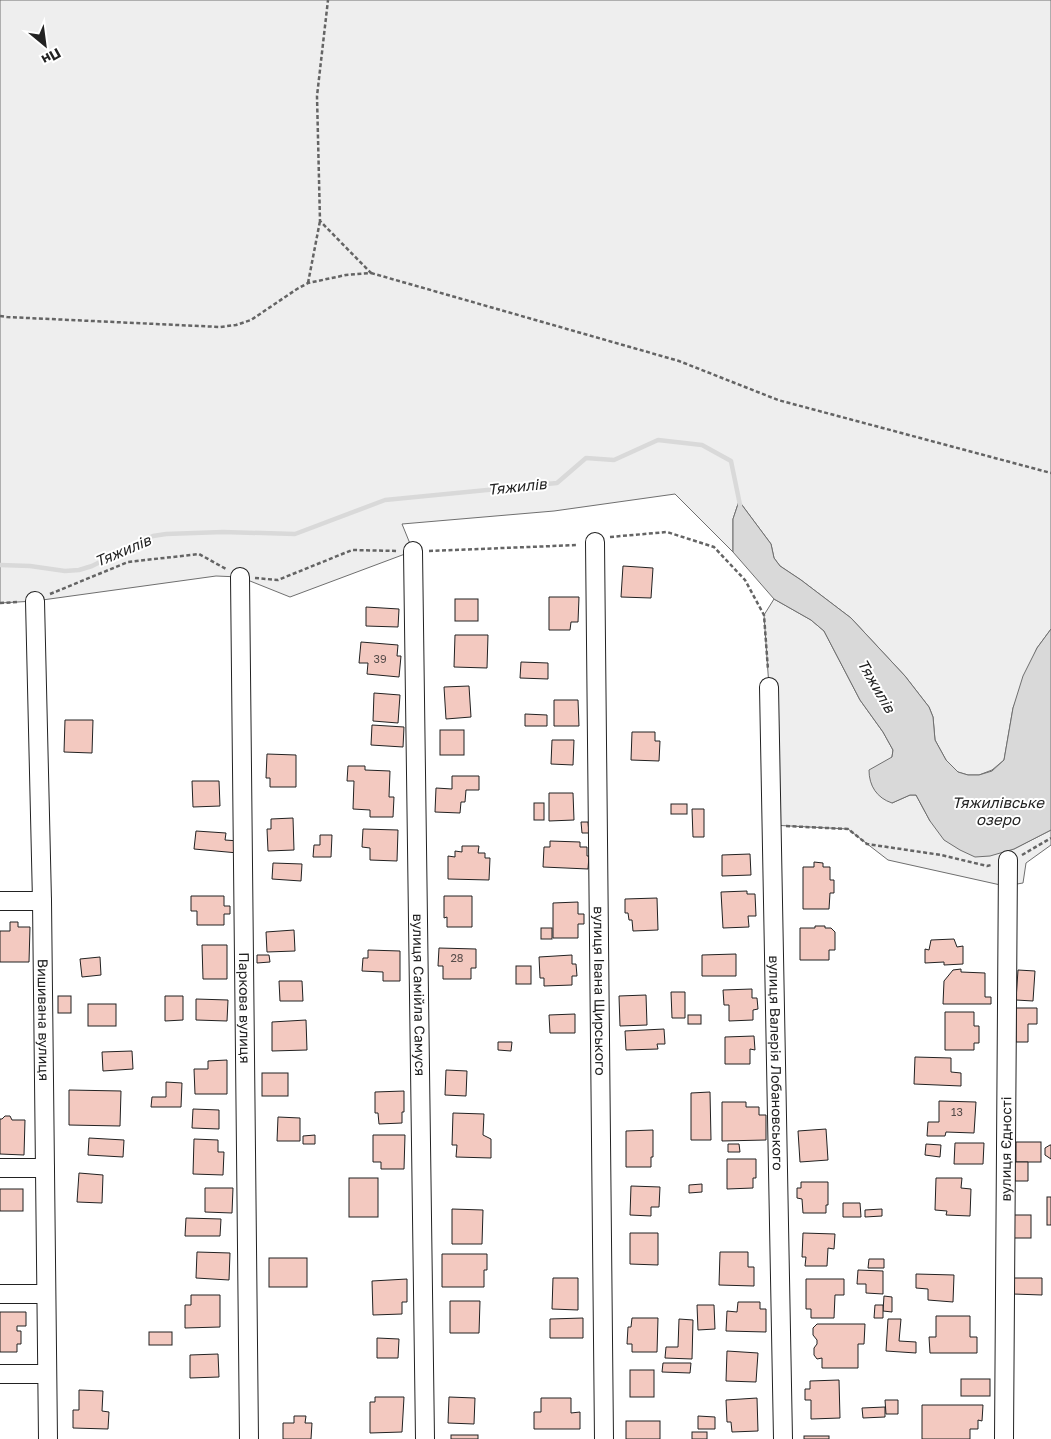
<svg xmlns="http://www.w3.org/2000/svg" width="1051" height="1439" font-family="'Golos Text',sans-serif">
	<rect width="100%" height="100%" fill="#fff"/>
	<g fill="#eee" stroke="#6f6f6f">
		<polygon points="0,0 1051,0 1051,629 1037,648 1013,708 1004,760 992,770 979,775 968,775 958,772 946,760 935,740 933,717 929,707 905,676 851,618 801,580 780,566 774,558 771,544 739,501 733,519 733,552 675,494 554,511 402,524 413,551 290,597 240,577 216,576 35,601 0,603"/>
		<polygon points="774,599 811,620 824,631 860,700 883,732 893,750 892,757 892,803 910,795 916,795 930,821 1014,849 1051,830 1051,845 1026,863 1023,883 1005,886 888,860 848,829 771,825 769,687 764,615"/>
	</g>
	<path fill="#d9d9d9" stroke="#6f6f6f" d="M 739,501 L 771,544 L 774,558 L 780,566 L 801,580 L 851,618 L 905,676 L 929,707 L 933,717 L 935,740 L 946,760 L 958,772 L 968,775 L 979,775 L 992,771 L 1004,760 L 1013,708 L 1023,676 L 1037,648 L 1051,629 L 1051,830 L 1014,849 L 990,856 L 975,857 L 960,850 L 944,840 L 930,821 L 916,795 L 910,795 L 892,803 C 877,798 869,786 869,770 L 892,757 L 893,750 L 883,732 L 860,700 L 824,631 L 811,620 L 774,599 L 733,552 L 733,519 Z"/>
	<g fill="none" stroke-linecap="round" stroke-linejoin="round">
		<polyline stroke="#d9d9d9" stroke-width="4.5" points="0,565 30,566 65,571 79,570 92,566 140,542 153,536 166,534 223,532 295,534 385,500 557,483 586,458 614,460 658,440 702,445 731,461 740,505"/>
	</g>
	<g fill="#f3c9c0" stroke="#222">
		<polygon points="623,566 653,568 651,598 621,597"/>
		<polygon points="549,597 579,597 578,622 571,622 570,630 549,630"/>
		<rect x="455" y="599" width="23" height="22"/>
		<polygon points="366,607 399,609 398,627 366,626"/>
		<polygon points="455,635 488,635 487,668 454,667"/>
		<polygon points="361,642 398,645 397,656 401,656 399,677 367,674 368,663 359,663"/>
		<polygon points="521,662 548,663 548,679 520,678"/>
		<polygon points="469,686 471,717 446,719 444,687"/>
		<polygon points="374,693 400,695 398,723 373,721"/>
		<polygon points="554,700 578,700 579,726 554,726"/>
		<polygon points="525,714 547,715 547,726 525,726"/>
		<polygon points="65,720 93,720 92,753 64,752"/>
		<polygon points="372,725 404,727 403,747 371,745"/>
		<rect x="440" y="730" width="24" height="25"/>
		<polygon points="632,732 655,732 655,741 660,741 659,761 631,760"/>
		<polygon points="552,740 574,740 573,765 551,764"/>
		<polygon points="267,754 296,755 296,787 270,787 270,778 266,778"/>
		<polygon points="348,766 365,766 365,770 390,771 389,797 394,797 393,817 370,817 370,810 353,809 354,781 347,781"/>
		<polygon points="452,776 479,776 479,790 466,790 465,802 461,802 460,813 435,812 436,788 452,789"/>
		<polygon points="192,781 219,781 220,806 193,807"/>
		<polygon points="549,793 573,793 574,820 549,821"/>
		<rect x="534" y="803" width="10" height="17"/>
		<rect x="671" y="804" width="16" height="10"/>
		<polygon points="692,809 704,809 704,837 693,837"/>
		<polygon points="293,818 294,850 268,851 267,829 271,829 271,819"/>
		<polygon points="581,822 588,822 589,833 582,833"/>
		<polygon points="363,829 398,830 397,861 370,860 370,848 362,847"/>
		<polygon points="196,831 226,833 225,840 239,841 238,853 194,849"/>
		<polygon points="320,835 332,835 331,857 313,857 314,845 320,845"/>
		<polygon points="550,841 580,842 580,847 587,847 587,856 589,856 588,869 543,867 544,847 550,847"/>
		<polygon points="462,846 479,846 478,853 485,853 485,858 490,858 489,880 448,879 448,856 455,857 455,851 462,852"/>
		<polygon points="750,854 751,875 722,876 722,855"/>
		<polygon points="814,862 823,863 823,867 830,867 830,880 834,880 834,893 830,893 829,909 803,909 803,867 814,867"/>
		<polygon points="273,863 302,864 301,881 272,879"/>
		<polygon points="747,891 747,894 755,894 756,916 748,916 749,927 723,928 721,892"/>
		<polygon points="191,896 224,896 224,906 230,906 230,914 224,914 224,925 197,925 197,911 191,911"/>
		<polygon points="444,896 472,896 472,927 447,927 447,917 444,918"/>
		<polygon points="657,898 658,930 633,931 632,920 629,920 628,913 625,913 625,899"/>
		<polygon points="578,902 578,914 584,914 584,924 578,924 578,938 553,938 553,903"/>
		<polygon points="10,922 18,922 18,927 30,927 29,962 0,962 0,931 10,931"/>
		<polygon points="815,926 825,926 825,928 831,928 835,932 835,950 829,950 829,960 800,960 800,928 815,928"/>
		<rect x="541" y="928" width="11" height="11"/>
		<polygon points="294,930 295,951 267,952 266,932"/>
		<polygon points="954,939 957,947 963,946 963,964 944,965 944,962 925,963 925,949 929,950 931,940"/>
		<polygon points="202,945 227,945 227,979 203,979"/>
		<polygon points="439,948 476,949 476,968 471,968 471,979 443,979 443,966 438,966"/>
		<polygon points="368,950 400,951 400,981 383,981 383,972 362,971 363,958 368,958"/>
		<polygon points="736,954 736,976 702,976 702,955"/>
		<polygon points="257,955 269,955 270,962 257,963"/>
		<polygon points="572,955 572,964 576,964 577,976 572,976 572,985 544,986 544,978 540,978 539,957"/>
		<polygon points="100,957 101,975 82,977 80,959"/>
		<rect x="516" y="966" width="15" height="18"/>
		<polygon points="961,969 961,972 985,973 985,997 991,997 991,1004 943,1004 944,981 953,970"/>
		<polygon points="1018,970 1035,971 1033,1001 1016,1000"/>
		<polygon points="279,981 302,981 303,1001 280,1001"/>
		<polygon points="752,989 752,998 757,998 758,1009 753,1010 753,1020 729,1021 729,1005 724,1005 723,990"/>
		<polygon points="671,992 685,992 685,1018 672,1018"/>
		<polygon points="646,995 647,1025 620,1026 619,996"/>
		<rect x="58" y="996" width="13" height="17"/>
		<polygon points="165,996 183,996 183,1020 165,1021"/>
		<polygon points="196,999 228,1000 227,1021 196,1020"/>
		<rect x="88" y="1004" width="28" height="22"/>
		<polygon points="1016,1008 1037,1008 1037,1024 1028,1024 1028,1042 1016,1042"/>
		<polygon points="945,1012 974,1012 974,1026 979,1026 979,1043 974,1043 974,1050 945,1050"/>
		<polygon points="575,1014 575,1033 550,1033 549,1015"/>
		<rect x="688" y="1015" width="13" height="9"/>
		<polygon points="306,1020 307,1050 272,1051 272,1022"/>
		<polygon points="664,1029 665,1044 657,1044 658,1049 626,1050 625,1031"/>
		<polygon points="754,1036 755,1050 750,1049 750,1064 725,1064 725,1037"/>
		<polygon points="498,1042 512,1042 511,1051 498,1050"/>
		<polygon points="132,1051 133,1069 103,1071 102,1052"/>
		<polygon points="915,1057 951,1058 951,1072 961,1073 961,1086 914,1084"/>
		<polygon points="227,1060 227,1094 195,1094 194,1069 208,1069 208,1061"/>
		<polygon points="446,1070 467,1071 466,1096 445,1095"/>
		<rect x="262" y="1073" width="26" height="23"/>
		<polygon points="166,1082 182,1083 181,1107 151,1107 152,1097 166,1097"/>
		<polygon points="69,1090 121,1091 120,1126 69,1125"/>
		<polygon points="404,1091 404,1112 402,1112 402,1123 379,1124 378,1113 375,1113 375,1092"/>
		<polygon points="710,1092 711,1140 691,1140 691,1093"/>
		<polygon points="939,1101 976,1102 974,1133 946,1132 945,1136 927,1136 928,1122 939,1122"/>
		<polygon points="722,1102 746,1102 746,1107 759,1107 759,1115 766,1115 766,1140 722,1141"/>
		<polygon points="193,1109 219,1110 219,1129 192,1128"/>
		<polygon points="453,1113 484,1114 483,1135 491,1139 491,1158 456,1157 457,1145 452,1145"/>
		<polygon points="5,1116 10,1116 12,1120 25,1120 24,1155 0,1154 0,1119 2,1119"/>
		<polygon points="278,1117 300,1118 300,1141 277,1141"/>
		<polygon points="826,1129 828,1160 800,1162 798,1131"/>
		<polygon points="653,1130 653,1157 651,1157 651,1167 626,1167 626,1131"/>
		<polygon points="315,1135 315,1144 303,1144 303,1136"/>
		<polygon points="373,1135 405,1135 404,1169 381,1169 381,1162 373,1162"/>
		<polygon points="89,1138 124,1140 123,1157 88,1155"/>
		<polygon points="194,1139 218,1140 218,1152 224,1152 223,1175 193,1174"/>
		<rect x="1016" y="1142" width="25" height="20"/>
		<polygon points="955,1143 984,1143 983,1164 954,1164"/>
		<polygon points="728,1144 739,1144 740,1152 728,1152"/>
		<polygon points="926,1144 941,1145 940,1157 925,1155"/>
		<polygon points="1050,1145 1051,1145 1051,1159 1045,1155 1045,1148"/>
		<polygon points="727,1159 756,1159 756,1178 753,1178 753,1188 727,1189"/>
		<polygon points="1014,1162 1028,1162 1028,1181 1015,1181"/>
		<polygon points="79,1173 103,1175 102,1203 77,1202"/>
		<rect x="349" y="1178" width="29" height="39"/>
		<polygon points="936,1178 962,1178 961,1188 971,1189 970,1216 946,1215 947,1211 935,1210"/>
		<polygon points="801,1182 828,1182 828,1205 826,1205 826,1213 803,1213 802,1199 797,1198 797,1188 801,1188"/>
		<polygon points="702,1184 702,1192 689,1193 689,1185"/>
		<polygon points="631,1186 660,1187 659,1207 651,1207 651,1216 630,1215"/>
		<polygon points="205,1188 233,1188 232,1213 205,1212"/>
		<rect x="0" y="1189" width="23" height="22"/>
		<rect x="1047" y="1197" width="4" height="28"/>
		<polygon points="843,1203 860,1203 861,1217 843,1217"/>
		<polygon points="452,1209 483,1210 482,1244 452,1244"/>
		<polygon points="882,1209 882,1216 865,1217 865,1210"/>
		<rect x="1014" y="1215" width="17" height="23"/>
		<polygon points="186,1218 221,1219 220,1236 185,1236"/>
		<polygon points="630,1233 658,1233 658,1265 630,1264"/>
		<polygon points="803,1233 835,1234 834,1249 828,1248 827,1266 805,1266 806,1257 802,1257"/>
		<polygon points="197,1252 230,1253 229,1280 196,1278"/>
		<polygon points="720,1252 748,1252 748,1267 754,1267 754,1286 719,1285"/>
		<polygon points="442,1254 487,1254 487,1270 484,1270 484,1287 442,1287"/>
		<rect x="269" y="1258" width="38" height="29"/>
		<polygon points="869,1259 884,1259 884,1268 868,1268"/>
		<polygon points="858,1270 883,1271 883,1294 866,1293 866,1284 857,1284"/>
		<polygon points="916,1274 954,1275 953,1302 928,1300 928,1289 916,1288"/>
		<polygon points="553,1278 578,1278 578,1310 552,1309"/>
		<polygon points="1013,1278 1042,1278 1042,1295 1013,1294"/>
		<polygon points="407,1279 407,1302 402,1302 402,1314 373,1315 372,1281"/>
		<polygon points="806,1279 844,1279 844,1295 835,1295 834,1318 811,1318 811,1309 806,1309"/>
		<polygon points="191,1295 220,1295 220,1327 185,1328 185,1305 191,1305"/>
		<polygon points="884,1296 892,1297 892,1312 883,1311"/>
		<polygon points="450,1301 480,1301 479,1333 450,1333"/>
		<polygon points="738,1302 760,1302 760,1309 766,1309 766,1332 726,1331 727,1311 737,1312"/>
		<polygon points="697,1305 714,1305 715,1329 698,1330"/>
		<polygon points="875,1305 883,1305 883,1318 874,1318"/>
		<polygon points="0,1312 26,1312 26,1326 17,1326 17,1331 21,1331 21,1344 17,1344 17,1352 0,1352"/>
		<polygon points="936,1316 970,1316 970,1337 977,1337 977,1353 930,1353 929,1337 936,1337"/>
		<polygon points="583,1318 583,1338 550,1338 550,1319"/>
		<polygon points="632,1318 658,1318 657,1352 632,1352 632,1344 627,1344 628,1327 631,1327"/>
		<polygon points="679,1319 693,1320 692,1359 665,1358 666,1347 678,1347"/>
		<polygon points="888,1319 901,1319 899,1341 916,1342 916,1353 886,1351"/>
		<polygon points="817,1324 865,1324 864,1344 858,1344 858,1368 822,1368 822,1358 817,1359 814,1355 814,1348 817,1344 817,1340 813,1335 813,1328"/>
		<rect x="149" y="1332" width="23" height="13"/>
		<polygon points="377,1338 399,1339 398,1358 377,1358"/>
		<polygon points="727,1351 758,1353 756,1382 726,1381"/>
		<polygon points="218,1354 219,1377 190,1378 190,1355"/>
		<polygon points="663,1363 691,1363 690,1373 662,1372"/>
		<rect x="630" y="1370" width="24" height="27"/>
		<rect x="961" y="1379" width="29" height="17"/>
		<polygon points="839,1380 840,1418 811,1419 811,1400 805,1400 805,1389 810,1389 810,1381"/>
		<polygon points="79,1390 103,1391 102,1411 109,1412 108,1429 73,1428 73,1410 79,1410"/>
		<polygon points="375,1397 404,1397 402,1432 370,1433 370,1402 375,1402"/>
		<polygon points="449,1397 475,1398 474,1424 448,1423"/>
		<polygon points="541,1398 571,1398 571,1413 580,1412 580,1429 534,1429 534,1412 541,1412"/>
		<polygon points="757,1398 758,1431 732,1432 731,1422 727,1422 726,1400"/>
		<polygon points="885,1400 898,1400 898,1414 886,1414"/>
		<polygon points="922,1405 983,1405 982,1421 978,1420 978,1429 970,1429 970,1439 922,1439"/>
		<polygon points="885,1407 885,1417 863,1418 862,1408"/>
		<polygon points="294,1416 306,1416 305,1423 312,1423 311,1439 283,1439 283,1423 294,1423"/>
		<polygon points="698,1416 715,1417 715,1429 698,1429"/>
		<rect x="626" y="1421" width="34" height="18"/>
		<rect x="692" y="1432" width="15" height="7"/>
		<rect x="451" y="1435" width="27" height="4"/>
		<rect x="804" y="1436" width="25" height="3"/>
	</g>
	<g fill="none" stroke-linecap="round" stroke-linejoin="round">
		<defs>
			<g id="minor">
				<path id="s1" d="M 595,542 L 604,1439"/>
				<path id="s2" d="M 413,551 L 425,1439"/>
				<path id="s3" d="M 240,577 L 249,1439"/>
				<path id="s4" d="M 35,601 L 42,901 L 48,1439"/>
				<path id="s5" d="M 769,687 L 783,1439"/>
				<polyline points="0,901 42,901"/>
				<polyline points="0,1168 45,1168"/>
				<polyline points="0,1294 46,1294"/>
				<polyline points="0,1374 47,1374"/>
				<path id="s6" d="M 1004,1439 L 1008,860"/>
			</g>
		</defs>
		<use href="#minor" stroke="#222" stroke-width="20"/>
		<g stroke="#646464" stroke-width="2.5" stroke-dasharray="4 2.5" stroke-linecap="butt">
			<polyline points="371,273 679,361 778,400 1051,473"/>
			<polyline points="308,283 320,221"/>
			<polyline points="0,316 7,317 220,327 236,325 251,320 297,289 308,283 346,275 371,273 320,221 317,96 328,0"/>
			<polyline points="610,537 667,532 714,547 745,580 764,615 768,670"/>
			<polyline points="429,551 578,545"/>
			<polyline points="255,578 278,580 352,550 398,551"/>
			<polyline points="50,594 128,562 199,554 226,569"/>
			<polyline points="0,603 18,602"/>
			<polyline points="786,826 848,829 867,844 941,855 987,866 991,865"/>
			<polyline points="1022,855 1051,838"/>
		</g>
		<use href="#minor" stroke="#fff" stroke-width="18"/>
	</g>
	<g text-anchor="middle" stroke-width="4" stroke-linejoin="round" paint-order="stroke">
		<g font-size="11" fill="#564c4a">
			<text x="380" y="663">39</text>
			<text x="457" y="962">28</text>
			<text x="957" y="1116">13</text>
		</g>
		<g font-size="14" fill="#222" stroke="#fff">
			<text dy="5" stroke="none"><textPath href="#s1" startOffset="449">вулиця Івана Щирського</textPath></text>
			<text dy="5" stroke="none"><textPath href="#s2" startOffset="444">вулиця Самійла Самуся</textPath></text>
			<text dy="5" stroke="none"><textPath href="#s3" startOffset="431">Паркова вулиця</textPath></text>
			<text dy="5" stroke="none"><textPath href="#s4" startOffset="419">Вишивана вулиця</textPath></text>
			<text dy="5" stroke="none"><textPath href="#s5" startOffset="376">вулиця Валерія Лобановського</textPath></text>
			<text dy="5" stroke="none"><textPath href="#s6" startOffset="290">вулиця Єдності</textPath></text>
		</g>
		<g font-size="15" font-style="italic" fill="#222" stroke="#fff">
			<text transform="translate(517 487) rotate(-6)" y="5">Тяжилів</text>
			<text transform="translate(123 551) rotate(-23)" y="5">Тяжилів</text>
			<text transform="translate(876 686) rotate(60)" y="5">Тяжилів</text>
			<text x="998" y="808">Тяжилівське<tspan x="998" dy="17">озеро</tspan></text>
		</g>
	</g>
	<g transform="translate(45 45) rotate(151)" stroke="#ffffff" stroke-width="4" paint-order="stroke">
	<path d="M0-4L9 19L0 12L-9 19Z" fill="#222222"/>
	<text y="-8" font-size="14" font-weight="bold" text-anchor="middle" fill="#222222">Пн</text>
	</g>
</svg>
